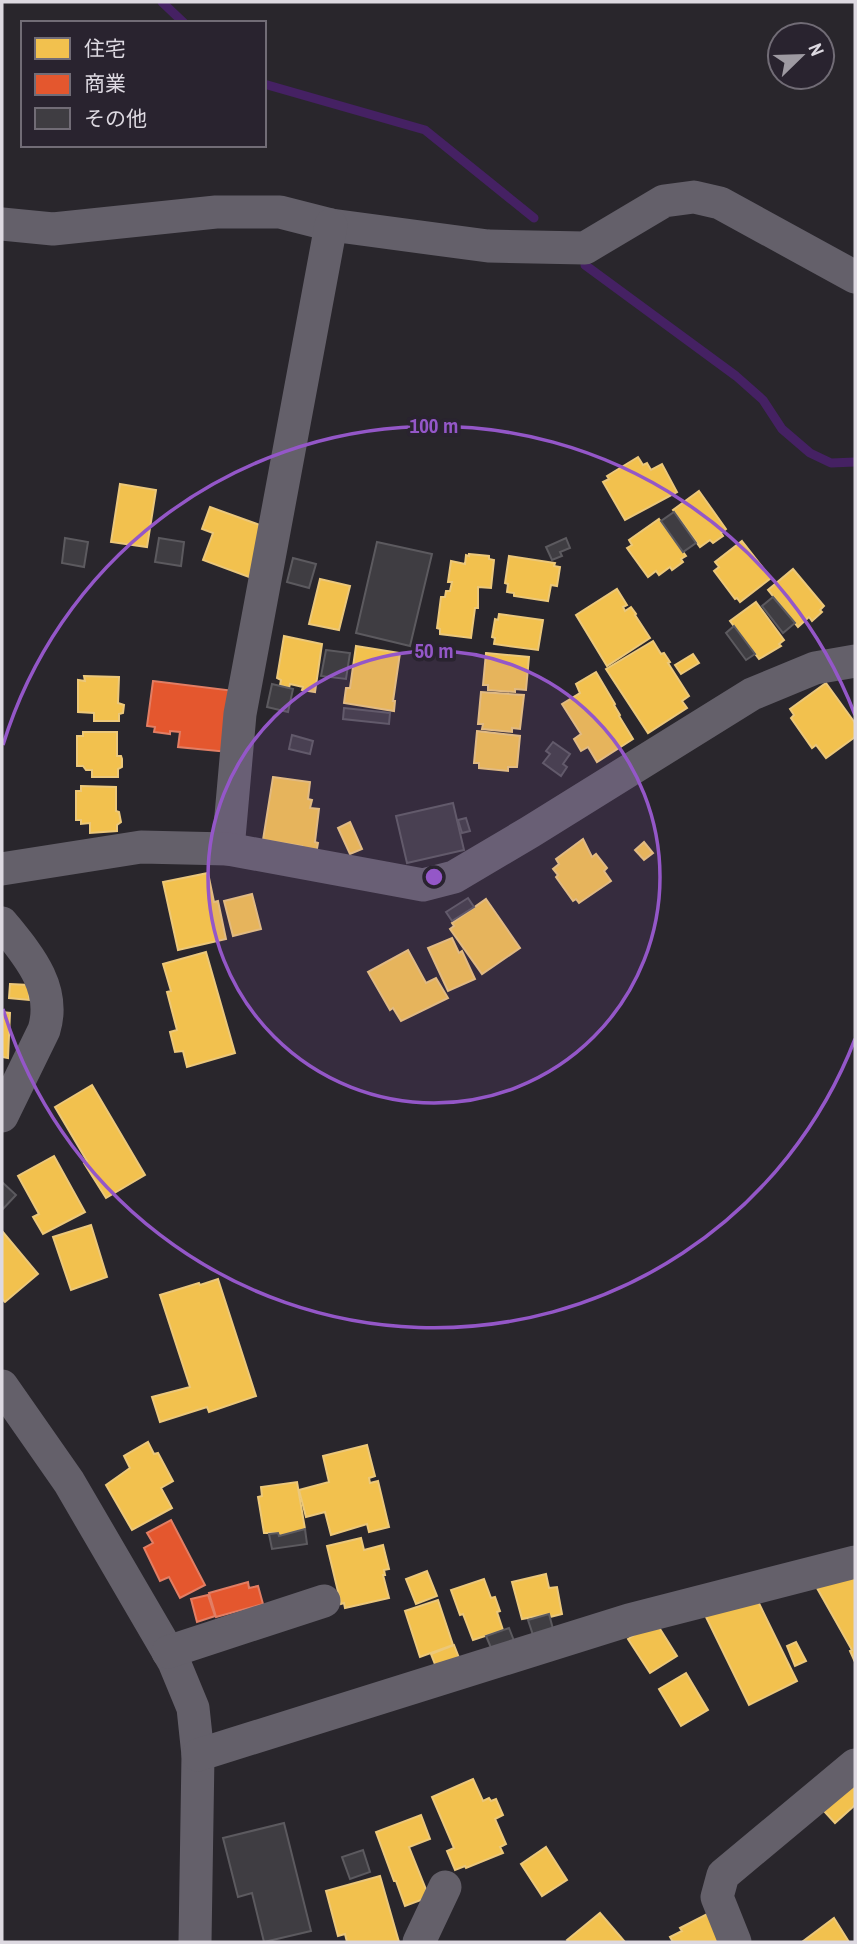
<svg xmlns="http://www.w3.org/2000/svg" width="857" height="1944" font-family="'Archivo Narrow','Noto Sans JP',sans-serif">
	<rect width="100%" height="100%" fill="#29262c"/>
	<g fill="#f2c14e" stroke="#ecc87a" stroke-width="2">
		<polygon points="638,457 643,465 647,463 651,470 662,464 677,492 625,520 603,482 609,479 607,476"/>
		<polygon points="120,484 156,490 147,547 111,542"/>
		<polygon points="699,491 726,529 721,533 723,536 713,543 710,540 700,547 673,510"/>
		<polygon points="210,507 268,528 249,577 203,560 213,533 202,529"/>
		<polygon points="659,519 686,556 681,559 683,562 672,570 670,567 659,575 656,571 648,577 627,548 632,545 629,540"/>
		<polygon points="742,541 771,578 740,602 737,598 735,599 714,571 719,567 715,562"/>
		<polygon points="469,554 489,556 489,559 494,560 491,588 478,587 478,608 475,608 471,638 440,634 440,629 437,628 441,597 445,597 446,591 450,591 452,582 448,582 451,561 465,564 466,555 469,556"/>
		<polygon points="509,556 555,563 554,566 560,567 557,586 551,585 548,601 514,596 514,593 507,592 508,584 505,583"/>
		<polygon points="793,569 824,606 820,610 822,612 812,621 809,617 798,627 768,590"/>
		<polygon points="320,579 350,586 339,630 309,624"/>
		<polygon points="617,589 627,605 623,607 625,611 631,607 636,614 635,615 650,638 607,666 576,615"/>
		<polygon points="756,602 784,640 779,644 781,646 759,659 730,621"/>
		<polygon points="499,614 543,620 538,650 494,644 495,638 492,637 495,619 498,620"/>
		<polygon points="284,636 322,644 315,692 302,690 303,687 290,684 289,688 280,685 281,680 277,678"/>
		<polygon points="653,641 661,654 664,653 670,662 668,663 689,696 682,701 687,708 648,733 606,669"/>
		<polygon points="356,646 400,653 393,701 395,701 394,711 344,703 346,688 350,688"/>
		<polygon points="486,653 529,657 526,690 515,689 515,692 488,690 488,685 483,685"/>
		<polygon points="693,654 699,663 681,674 675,665"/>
		<polygon points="596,672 615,704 614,705 620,715 619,716 633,739 597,762 588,747 581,751 574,739 581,734 562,704 580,693 576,684"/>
		<polygon points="84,676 119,677 118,703 124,705 123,713 119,714 119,721 94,721 94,713 78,712 78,680 85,681"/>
		<polygon points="826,683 855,723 855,737 826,758 816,745 812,748 791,718 794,715 790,709"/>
		<polygon points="481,692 524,695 520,729 512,728 512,732 482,729 483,724 478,724"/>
		<polygon points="477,731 520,736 517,767 508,767 508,771 479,768 479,763 474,763"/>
		<polygon points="83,732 117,732 117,756 121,756 122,759 122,767 118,769 118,777 92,777 92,770 86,770 83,766 77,766 77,736 83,736"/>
		<polygon points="273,777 310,782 308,799 312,800 310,808 319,809 315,842 318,843 316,854 301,851 302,846 263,840"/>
		<polygon points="81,786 116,787 116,811 119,812 121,822 117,825 117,831 90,833 90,823 81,824 81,820 76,820 76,791 81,791"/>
		<polygon points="350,822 362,849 350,854 338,828"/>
		<polygon points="583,839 592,857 596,854 607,868 604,871 611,881 579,903 576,899 573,901 556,877 558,875 553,869 559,864 556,859"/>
		<polygon points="644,842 653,853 644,860 635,850"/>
		<polygon points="208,873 214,902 218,901 226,939 178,950 163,882"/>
		<polygon points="252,894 261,929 233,936 224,901"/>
		<polygon points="486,899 520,948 482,974 450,929 454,926 452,923"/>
		<polygon points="452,938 459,953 462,951 475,979 448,991 428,948"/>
		<polygon points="408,950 426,983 436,978 448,998 401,1021 393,1008 390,1010 368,972"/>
		<polygon points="206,952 235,1053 187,1067 183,1051 175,1052 170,1032 177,1030 167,992 171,991 163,964"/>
		<polygon points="10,984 29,985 29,1000 9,998"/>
		<polygon points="2,1012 10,1013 8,1058 2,1057"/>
		<polygon points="92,1085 145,1175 106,1198 84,1163 87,1161 55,1107"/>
		<polygon points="54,1156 85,1212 43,1234 33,1217 39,1214 18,1176"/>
		<polygon points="91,1225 107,1277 71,1290 53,1237"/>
		<polygon points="2,1231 38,1274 5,1302 2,1299"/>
		<polygon points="218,1279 256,1396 209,1412 207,1407 160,1422 152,1397 190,1387 160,1295 199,1283 200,1285"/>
		<polygon points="148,1442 154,1454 158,1453 173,1481 161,1488 172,1508 132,1530 106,1485 130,1468 124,1456"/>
		<polygon points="367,1445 375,1476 369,1478 370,1483 378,1481 389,1527 369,1532 367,1524 331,1535 325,1512 306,1517 299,1490 329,1482 323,1456"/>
		<polygon points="297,1482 305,1529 279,1536 278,1533 264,1533 258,1497 262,1496 261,1487"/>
		<polygon points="361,1538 364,1550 383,1545 389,1569 384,1570 385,1575 383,1575 389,1598 345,1608 344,1603 341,1604 327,1546"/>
		<polygon points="855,1566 855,1662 850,1651 852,1650 817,1588"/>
		<polygon points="427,1571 437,1596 416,1604 406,1579"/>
		<polygon points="546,1574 549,1588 557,1587 562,1614 550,1617 549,1614 522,1619 512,1582"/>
		<polygon points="484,1579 491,1598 495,1597 500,1611 497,1612 503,1630 473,1640 463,1614 460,1615 451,1590"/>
		<polygon points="753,1591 797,1681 749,1705 705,1615"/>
		<polygon points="438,1600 453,1645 420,1657 405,1611"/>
		<polygon points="655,1621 677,1656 650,1673 628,1639"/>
		<polygon points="796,1642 806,1661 795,1666 787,1646"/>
		<polygon points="454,1645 463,1668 440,1677 431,1654"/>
		<polygon points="686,1673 708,1710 681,1726 659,1689"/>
		<polygon points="855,1767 855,1805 835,1823 814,1800"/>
		<polygon points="473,1779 483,1801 489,1798 491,1801 496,1799 503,1815 495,1819 506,1844 500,1847 503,1853 466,1868 465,1866 455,1870 447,1851 454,1848 432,1797"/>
		<polygon points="421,1815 430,1839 409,1847 429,1897 405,1906 396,1881 394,1881 376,1832"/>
		<polygon points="546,1847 567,1880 542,1896 521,1864"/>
		<polygon points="380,1876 399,1942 347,1942 345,1934 338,1936 326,1891"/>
		<polygon points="711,1912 726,1942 673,1942 670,1937 682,1931 680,1928"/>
		<polygon points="600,1913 625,1942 569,1942 567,1940"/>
		<polygon points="834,1918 849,1942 802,1942"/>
	</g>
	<g fill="#e4572e" stroke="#e27e64" stroke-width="2">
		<polygon points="153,681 235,691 228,752 178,747 180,732 170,731 170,734 154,732 155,727 147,726"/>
		<polygon points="171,1520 205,1585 180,1598 169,1577 160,1581 144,1548 153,1543 147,1533"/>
		<polygon points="248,1582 249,1588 258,1586 263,1604 216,1617 209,1593"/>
		<polygon points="208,1595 215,1616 197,1622 191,1599"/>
	</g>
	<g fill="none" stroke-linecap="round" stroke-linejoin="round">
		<g stroke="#452163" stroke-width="9">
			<polyline points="162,2 184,23"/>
			<polyline points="264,84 425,130 534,218"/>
			<polyline points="585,265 736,376 763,400 782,429 810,453 831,463 855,462"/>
		</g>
	</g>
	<g fill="#3f3d42" stroke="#5c5a5f" stroke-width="2">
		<polygon points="674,512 696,543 683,552 661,521"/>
		<polygon points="65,538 88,542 84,567 62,563"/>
		<polygon points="159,538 184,542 181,566 155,562"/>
		<polygon points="566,538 570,548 560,552 562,556 552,560 546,547"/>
		<polygon points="377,542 432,554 410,646 356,633"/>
		<polygon points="293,558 316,564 309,588 287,582"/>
		<polygon points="773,597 795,623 783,633 762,606"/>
		<polygon points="734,626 755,654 746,660 726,633"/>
		<polygon points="326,650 350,653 346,679 321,676"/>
		<polygon points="272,684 293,689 288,712 267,707"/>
		<polygon points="344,708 390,713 389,724 343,719"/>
		<polygon points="292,735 313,741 310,754 289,749"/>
		<polygon points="553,742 570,754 563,764 567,767 561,776 543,763 550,754 546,751"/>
		<polygon points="453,803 464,850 407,863 396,816"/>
		<polygon points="466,818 470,831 462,833 458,820"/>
		<polygon points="468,898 474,907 452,921 446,912"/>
		<polygon points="2,1182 16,1195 2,1210"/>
		<polygon points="305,1529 307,1544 272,1549 269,1534 278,1533 279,1536"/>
		<polygon points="549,1614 553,1629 533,1635 528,1620"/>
		<polygon points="509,1628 516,1646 494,1655 486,1636"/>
		<polygon points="284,1823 311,1931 264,1942 252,1893 238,1897 223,1838"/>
		<polygon points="363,1850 370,1872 350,1879 342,1857"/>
	</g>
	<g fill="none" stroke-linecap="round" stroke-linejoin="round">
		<g stroke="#64606a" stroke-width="33">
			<polyline points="2,224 53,229 216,212 280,212 331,225 488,246 585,248 664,201 694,197 720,203 855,277"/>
			<polyline points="228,849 240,714 331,225"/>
			<polyline points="2,869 141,847 228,849 423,885 454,877 530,832 752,694 815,668 855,661"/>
			<path d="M 2,923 C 27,954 57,987 44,1030 L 2,1116"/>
			<polyline points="2,1386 69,1482 174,1662 193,1708 198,1755 195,1942"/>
			<polyline points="168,1652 324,1601"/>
			<polyline points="198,1755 629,1620 855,1562"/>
			<polyline points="419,1942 445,1887"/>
			<polyline points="735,1942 717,1897 723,1875 855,1765"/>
		</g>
	</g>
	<circle cx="434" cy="877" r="226" fill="#9457c8" fill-opacity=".12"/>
	<g fill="none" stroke="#9457c8" stroke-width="3.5">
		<circle cx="434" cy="877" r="226"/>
		<path d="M855 1039A451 451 0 0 1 3 1009M3 745A451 451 0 0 1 855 715"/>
	</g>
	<circle cx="434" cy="877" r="10" fill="#9457c8" stroke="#29232f" stroke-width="3.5"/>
	<g font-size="21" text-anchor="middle" font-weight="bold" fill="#9457c8" stroke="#29232f" stroke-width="7" stroke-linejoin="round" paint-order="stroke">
		<text x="434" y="433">100 m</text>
		<text x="434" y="658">50 m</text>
	</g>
	<rect width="857" height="1944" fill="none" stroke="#ddd9e1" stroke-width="7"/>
	<rect x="21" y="21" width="245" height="126" fill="#29232f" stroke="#716c76" stroke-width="2"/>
	<rect x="35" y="38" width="35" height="21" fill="#f2c14e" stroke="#716c76" stroke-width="2"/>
	<text x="84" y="56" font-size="21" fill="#ddd9e1">住宅</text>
	<rect x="35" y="74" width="35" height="21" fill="#e4572e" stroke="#716c76" stroke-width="2"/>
	<text x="84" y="91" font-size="21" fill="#ddd9e1">商業</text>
	<rect x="35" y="108" width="35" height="21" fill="#3f3d42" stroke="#716c76" stroke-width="2"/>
	<text x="84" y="126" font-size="21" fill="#ddd9e1">その他</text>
	<g transform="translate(801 56) rotate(67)"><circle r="33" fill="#29232f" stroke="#716c76" stroke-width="2"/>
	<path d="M0-5L12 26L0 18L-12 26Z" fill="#9e9aa2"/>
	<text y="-10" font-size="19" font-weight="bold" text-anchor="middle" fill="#ddd9e1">N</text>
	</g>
</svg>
